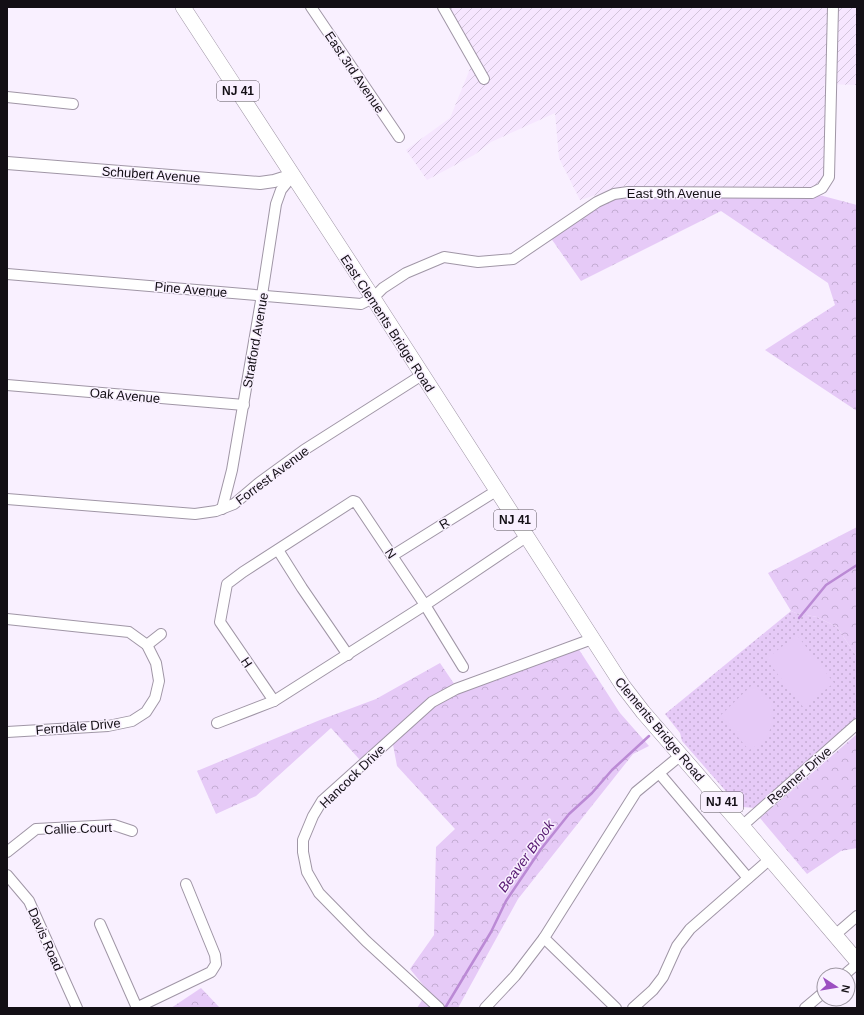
<svg xmlns="http://www.w3.org/2000/svg" width="864" height="1015" font-family="Helvetica,sans-serif">
	<defs>
		<pattern id="industrial-furrows" width="10" height="10" patternUnits="userSpaceOnUse"><rect width="10" height="10" fill="#f6e6ff"/><path d="M-1 1l2-2M0 10L10 0M9 11l2-2" fill="none" stroke="#d2c4da"/></pattern>
		<pattern id="grass-dots" width="8" height="8" patternUnits="userSpaceOnUse"><rect width="8" height="8" fill="#e6caf7"/><path d="M2 2h.1M6 6h.1" fill="none" stroke="#c4acd3" stroke-width="1.8" stroke-linecap="round"/></pattern>
		<pattern id="forest-crowns" width="20" height="18" patternUnits="userSpaceOnUse"><rect width="20" height="18" fill="#e6caf7"/><path d="M2 6a3 3 0 1 1 6 0M12 15a3 3 0 1 1 6 0" fill="none" stroke="#c4acd3"/></pattern>
	</defs>
	<rect width="100%" height="100%" fill="#f9f0ff"/>
	<polygon fill="url(#industrial-furrows)" points="442,7 857,7 857,85 824,84 831,132 823,196 627,191 628,185 580,200 559,158 555,113 491,142 474,155 427,180 406,150 450,118 474,59"/>
	<polygon fill="url(#grass-dots)" points="791,611 796,613 817,617 837,627 857,657 857,719 755,808 743,807 737,804 682,741 680,733 665,714"/>
	<g fill="url(#forest-crowns)">
		<polygon points="627,191 823,196 857,205 857,411 765,350 835,305 828,283 721,211 581,281 548,234"/>
		<polygon points="857,527 857,657 837,627 817,617 796,613 791,611 768,573"/>
		<polygon points="576,645 620,713 649,746 633,754 518,899 458,1008 417,1008 428,991 410,969 434,935 436,847 455,829 397,766 391,734 360,760 331,728 256,796 216,814 197,771 320,720 376,699 440,663 459,691"/>
		<polygon points="857,734 857,848 841,851 807,874 760,818"/>
		<polygon points="201,988 220,1008 171,1008"/>
	</g>
	<g fill="#e6caf7">
		<polygon points="797,635 834,683 803,707 766,659"/>
		<path d="M 752,685 C 783,700 778,737 749,750 L 720,716 Z"/>
	</g>
	<g fill="none" stroke-linecap="round" stroke-linejoin="round">
		<g stroke="#bb8ad5" stroke-width="2.5">
			<polyline points="799,618 826,585 857,565"/>
			<polyline points="445,1008 491,932 506,901 541,849 569,814 592,793 612,770 649,736"/>
		</g>
		<defs>
			<g id="minor">
				<polyline points="311,7 399,137"/>
				<polyline points="443,7 484,79"/>
				<polyline points="7,97 73,104"/>
				<polyline points="7,274 361,304 373,298 383,288 406,273 444,257 478,262 513,259 597,202 614,194 628,192 812,193 822,188 829,177 833,7"/>
				<polyline points="7,385 244,405"/>
				<polyline points="7,499 195,514 216,511 234,504 260,482 304,450 422,375"/>
				<polyline points="222,509 232,470 262,295 276,204 281,190 293,175"/>
				<polyline points="278,550 302,588 348,655"/>
				<polyline points="392,556 496,491"/>
				<polyline points="7,619 129,632 147,645 156,663 159,681 155,698 146,712 132,721 108,726 7,732"/>
				<polyline points="147,645 161,634"/>
				<polyline points="274,701 220,622 227,584 243,572 353,501 356,502 425,605 463,667"/>
				<polyline points="217,723 274,701 425,605 526,537"/>
				<polyline points="659,773 748,878"/>
				<polyline points="742,826 857,724"/>
				<polyline points="7,852 36,829 114,825 132,831"/>
				<polyline points="7,875 29,901 77,1008"/>
				<polyline points="100,924 137,1008"/>
				<polyline points="835,935 857,916"/>
				<polyline points="844,975 857,964"/>
				<polyline points="136,1008 211,972 216,964 215,955 186,884"/>
				<polyline points="439,1008 366,941 319,893 307,872 303,852 303,840 313,816 322,801 432,702 456,689 592,639"/>
				<polyline points="485,1008 515,976 544,938"/>
				<polyline points="616,1008 544,938 636,792 681,755"/>
				<polyline points="633,1008 653,990 663,977 677,946 690,929 770,859"/>
				<polyline points="805,1008 824,992"/>
			</g>
			<polyline id="tertiary" points="7,163 260,183 274,181 293,175"/>
			<polyline id="primary" points="183,7 373,298 623,686 643,712 742,826 857,961"/>
		</defs>
		<use href="#minor" stroke="#a096a6" stroke-width="12"/>
		<use href="#tertiary" stroke="#a096a6" stroke-width="14"/>
		<use href="#primary" stroke="#a096a6" stroke-width="16"/>
		<use href="#minor" stroke="#fff" stroke-width="10"/>
		<use href="#tertiary" stroke="#fff" stroke-width="12"/>
		<use href="#primary" stroke="#fff" stroke-width="15"/>
	</g>
	<g text-anchor="middle" stroke-width="3" stroke-linejoin="round" paint-order="stroke">
		<g fill="#f9f0ff" stroke="#58525b" stroke-width="1">
			<rect x="217" y="81" width="42" height="20" rx="3"/>
			<rect x="494" y="510" width="42" height="20" rx="3"/>
			<rect x="701" y="792" width="42" height="20" rx="3"/>
		</g>
		<g font-size="12" font-weight="bold" fill="#130f15">
			<text x="238" y="95">NJ 41</text>
			<text x="515" y="524">NJ 41</text>
			<text x="722" y="806">NJ 41</text>
		</g>
		<g font-size="13" fill="#130f15" stroke="#f9f0ff">
			<text transform="translate(355 72) rotate(56)" y="5">East 3rd Avenue</text>
			<text transform="translate(151 174) rotate(4)" y="5">Schubert Avenue</text>
			<text x="674" y="198">East 9th Avenue</text>
			<text transform="translate(191 289) rotate(5)" y="5">Pine Avenue</text>
			<text transform="translate(388 323) rotate(57)" y="5">East Clements Bridge Road</text>
			<text transform="translate(255 340) rotate(-80)" y="5">Stratford Avenue</text>
			<text transform="translate(125 395) rotate(5)" y="5">Oak Avenue</text>
			<text transform="translate(272 475) rotate(-37)" y="5">Forrest Avenue</text>
			<text transform="translate(444 523) rotate(-32)" y="5">R</text>
			<text transform="translate(391 553) rotate(56)" y="5">N</text>
			<text transform="translate(247 662) rotate(56)" y="5">H</text>
			<text transform="translate(78 726) rotate(-5)" y="5">Ferndale Drive</text>
			<text transform="translate(660 729) rotate(50)" y="5">Clements Bridge Road</text>
			<text transform="translate(799 775) rotate(-41)" y="5">Reamer Drive</text>
			<text transform="translate(352 776) rotate(-44)" y="5">Hancock Drive</text>
			<text transform="translate(78 828) rotate(-2)" y="5">Callie Court</text>
			<text transform="translate(46 939) rotate(66)" y="5">Davis Road</text>
		</g>
		<g font-size="14" font-style="italic" fill="#571972" stroke="#f9f0ff">
			<text transform="translate(526 856) rotate(-54)" y="5">Beaver Brook</text>
		</g>
	</g>
	<rect width="864" height="1015" fill="none" stroke="#130f15" stroke-width="16"/>
	<g transform="translate(836 987) rotate(102)"><circle r="19" fill="#f9f0ff" stroke="#9d96a1"/>
	<path d="M0-3L7 15L0 10L-7 15Z" fill="#9c4fc1"/>
	<text y="-6" font-size="11" font-weight="bold" text-anchor="middle" fill="#130f15">N</text>
	</g>
</svg>
